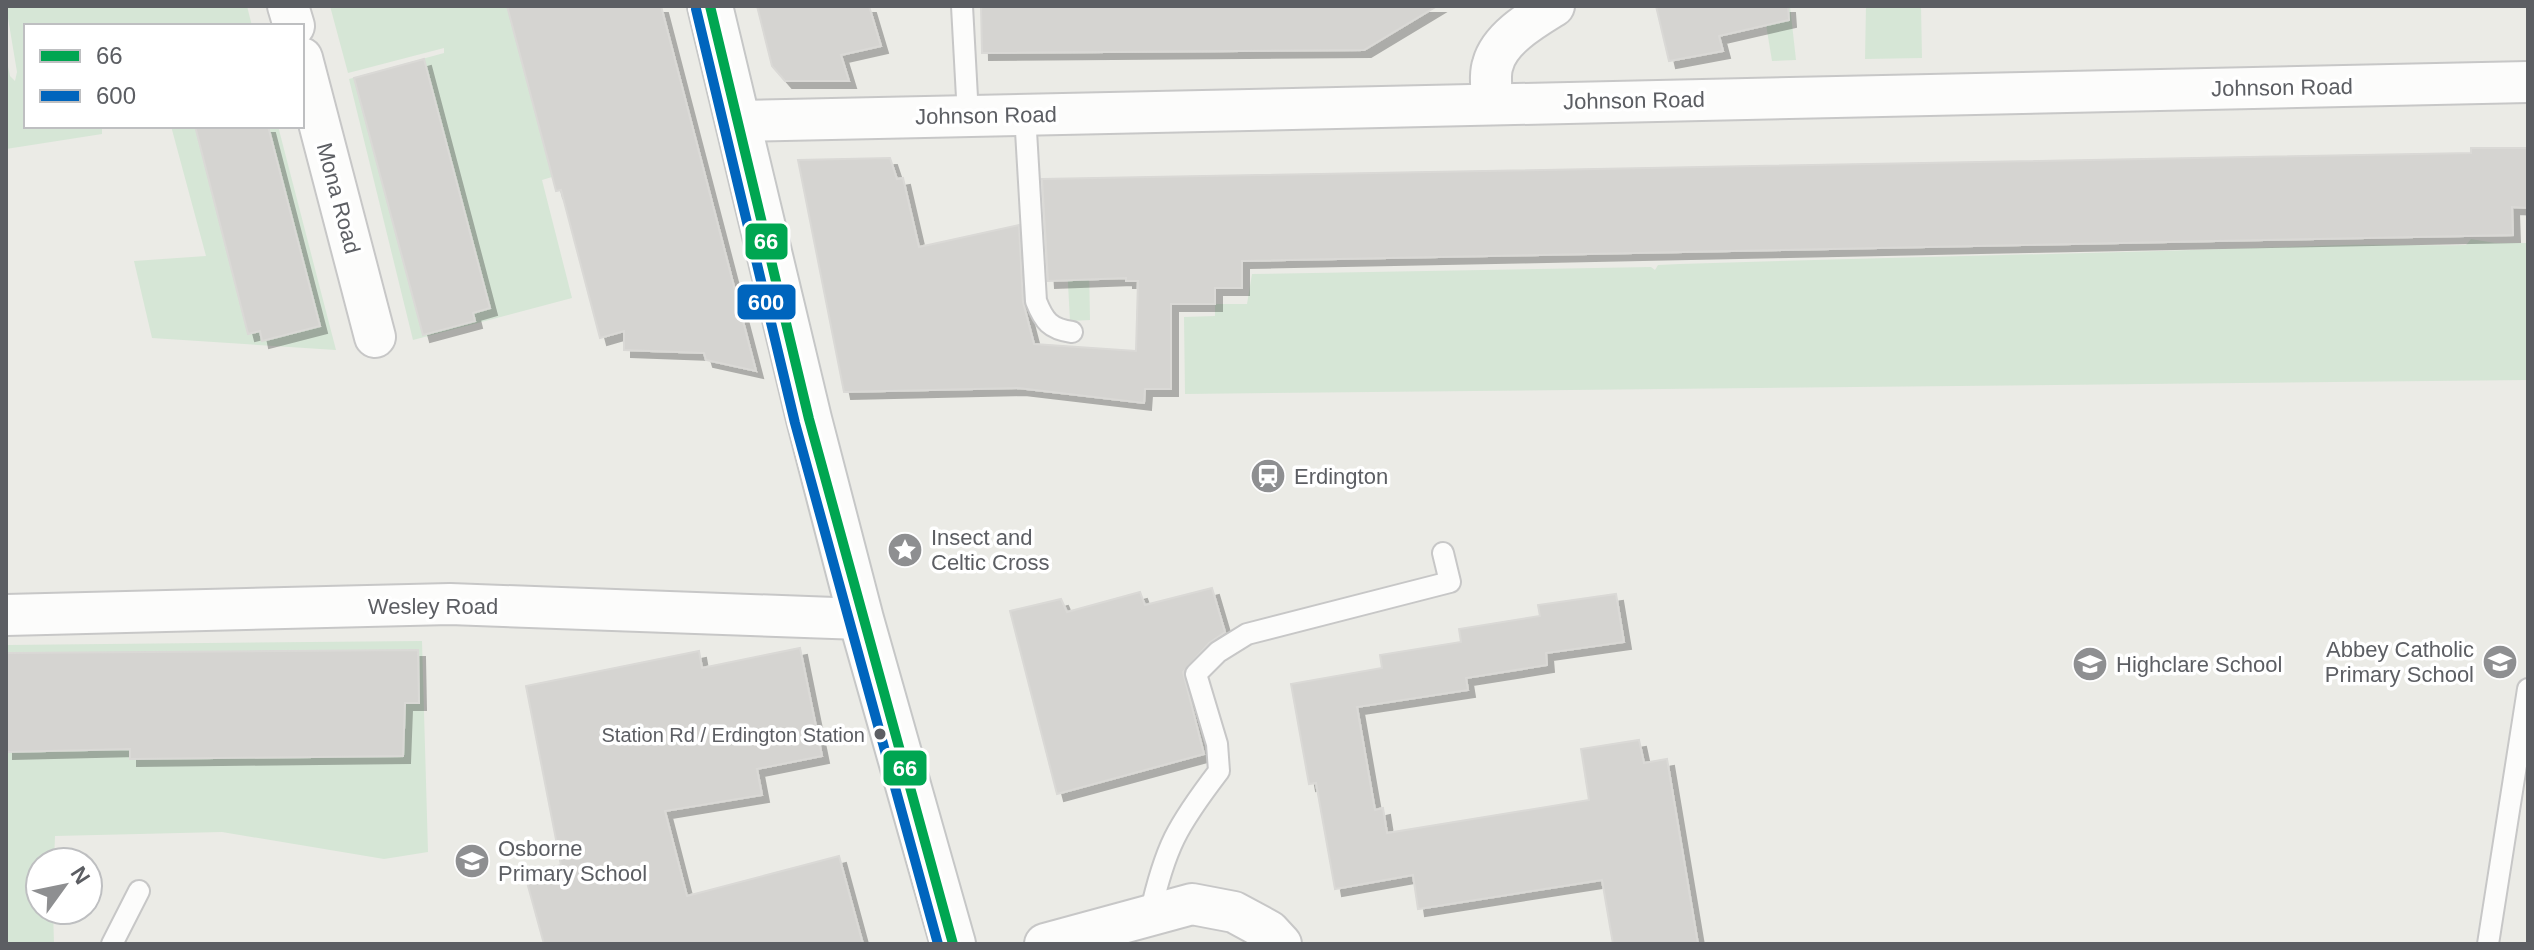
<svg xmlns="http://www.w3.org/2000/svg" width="2534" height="950" font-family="Helvetica,sans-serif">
	<defs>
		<filter id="shadow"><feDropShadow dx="7" dy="7" stdDeviation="0" flood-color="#0004"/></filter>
	</defs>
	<rect width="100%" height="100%" fill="#ebebe6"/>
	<g fill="#d6e6d6">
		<polygon points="6,6 247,6 252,26 26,26 26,126 102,126 102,134 6,149 6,57 10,76 15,81 17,72"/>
		<polygon points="330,6 507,6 552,177 542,180 572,298 413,340 349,79 444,53 444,48 348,73"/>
		<polygon points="1763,6 1790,6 1796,60 1772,61"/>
		<polygon points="1866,6 1921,6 1922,58 1865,59"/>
		<polygon points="171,126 278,126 336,350 152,338 134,261 206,256"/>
		<path d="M 2471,239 L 2495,243 L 2528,243 L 2528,380 L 1185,394 L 1184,317 L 1215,316 L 1215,304 L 1247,304 L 1252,274 L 1651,267 L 1655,270 L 1658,265 L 1680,264 C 1902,257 2124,253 2345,245 C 2385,244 2426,246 2466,245 Z"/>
		<polygon points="1067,265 1089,265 1090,320 1070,321"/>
		<polygon points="422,641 428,852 384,859 222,832 55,836 54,862 40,862 40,910 53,910 54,944 6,944 6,645"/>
	</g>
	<g fill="#d5d4d1" stroke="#dad9d6" stroke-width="2" filter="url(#shadow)">
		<polygon points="507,6 661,6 756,371 706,360 704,353 624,350 624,331 600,338 561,190 556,191 550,168"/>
		<polygon points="757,6 869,6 881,46 841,55 849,81 785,81 772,66"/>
		<polygon points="981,6 1437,6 1364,50 982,53"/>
		<polygon points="1656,6 1788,6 1789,20 1719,36 1723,51 1669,61"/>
		<polygon points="424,59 490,308 473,313 475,321 423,335 354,78"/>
		<polygon points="195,126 268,126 320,326 262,341 260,331 248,334"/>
		<polygon points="2471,148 2528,148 2528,208 2512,207 2513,235 1242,261 1242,288 1215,288 1215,304 1171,304 1171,389 1145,389 1144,403 1018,388 844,392 798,160 890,158 897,179 903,178 919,247 1019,225 1023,302 1034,344 1136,351 1138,281 1126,281 1126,278 1048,281 1042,179 2471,153"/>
		<polygon points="1212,588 1225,632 1209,643 1183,672 1204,754 1057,794 1010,611 1061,599 1067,612 1140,592 1145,605"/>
		<polygon points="1616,594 1624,642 1546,653 1547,665 1466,678 1468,690 1357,707 1375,810 1383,808 1387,833 1589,800 1581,749 1639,740 1644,763 1667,759 1698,944 1613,944 1602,880 1418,909 1413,875 1335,889 1316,783 1309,784 1291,684 1382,668 1380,655 1461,642 1459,629 1540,616 1538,605"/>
		<polygon points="800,648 822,756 757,769 762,795 665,811 687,896 839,856 863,944 544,944 525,875 561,865 526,686 699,651 702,668"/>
		<polygon points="418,650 419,703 405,703 403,756 130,759 130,749 6,752 6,653"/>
	</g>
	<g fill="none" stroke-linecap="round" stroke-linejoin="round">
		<defs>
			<g id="service">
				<polyline points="962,6 968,116"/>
				<path d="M 1025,114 L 1036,301 C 1044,321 1050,329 1072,332"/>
				<path d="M 1150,915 C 1165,847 1177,826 1219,771 L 1217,744 L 1196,674 L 1218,652 L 1247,634 L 1450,582 L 1443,553"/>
				<polyline points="112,944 139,891"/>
				<polyline points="2488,944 2528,689"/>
			</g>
			<g id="minor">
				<polyline points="288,6 294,26"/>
				<polyline points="302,58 375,337"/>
				<path d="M 1492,103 C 1492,91 1489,75 1493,64 C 1500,38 1533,19 1554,6"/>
				<polyline points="740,121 2528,82"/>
				<polyline points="6,615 450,604 861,619"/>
				<polyline points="1045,944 1192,904 1234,912 1269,931 1281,944"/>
			</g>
			<polyline id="secondary" points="710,6 809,419 861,619 953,944"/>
		</defs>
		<use href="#service" stroke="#c7c7c7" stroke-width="24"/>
		<use href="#minor" stroke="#c7c7c7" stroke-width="44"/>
		<use href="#secondary" stroke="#c6c7c7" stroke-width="48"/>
		<use href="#service" stroke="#fcfcfb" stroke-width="20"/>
		<use href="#minor" stroke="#fcfcfb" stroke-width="40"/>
		<use href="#secondary" stroke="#fcfcfb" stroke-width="44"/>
		<defs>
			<polyline id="bus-1" points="710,6 809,419 953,944"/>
			<polyline id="bus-2" points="696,9 795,423 938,944"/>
		</defs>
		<use href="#bus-1" stroke="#fff" stroke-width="16"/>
		<use href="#bus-2" stroke="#fff" stroke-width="16"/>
		<use href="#bus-1" stroke="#00a651" stroke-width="10"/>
		<use href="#bus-2" stroke="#0065bd" stroke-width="10"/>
	</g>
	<defs>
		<symbol id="station-disc" viewBox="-11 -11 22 22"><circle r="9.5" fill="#8e8f91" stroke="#fff"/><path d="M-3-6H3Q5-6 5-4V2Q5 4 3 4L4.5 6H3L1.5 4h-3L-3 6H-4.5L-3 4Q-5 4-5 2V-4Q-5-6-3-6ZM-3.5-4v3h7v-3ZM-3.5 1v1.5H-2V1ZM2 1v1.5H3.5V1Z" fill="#fff"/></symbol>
		<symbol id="sight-disc" viewBox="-11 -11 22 22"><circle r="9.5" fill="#8e8f91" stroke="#fff"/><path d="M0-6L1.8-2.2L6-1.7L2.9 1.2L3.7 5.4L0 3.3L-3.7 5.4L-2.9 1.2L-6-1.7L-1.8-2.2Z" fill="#fff"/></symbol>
		<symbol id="school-disc" viewBox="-11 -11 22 22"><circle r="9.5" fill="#8e8f91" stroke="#fff"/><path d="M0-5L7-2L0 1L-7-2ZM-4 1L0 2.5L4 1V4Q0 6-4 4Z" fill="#fff"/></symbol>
	</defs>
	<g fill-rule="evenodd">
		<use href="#station-disc" x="1248" y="456" width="40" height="40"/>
		<use href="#sight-disc" x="885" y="530" width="40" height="40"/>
		<use href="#school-disc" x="2480" y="642" width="40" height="40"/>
		<use href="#school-disc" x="2070" y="644" width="40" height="40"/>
		<use href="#school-disc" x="452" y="841" width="40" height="40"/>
	</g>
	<circle fill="#5c5e63" stroke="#fff" stroke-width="3" cx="880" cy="734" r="7"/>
	<g text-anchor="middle" stroke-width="7" stroke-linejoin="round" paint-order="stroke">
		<g font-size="20" fill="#5c5e63" stroke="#fff" text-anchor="end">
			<text x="865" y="742">Station Rd / Erdington Station</text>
		</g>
		<g font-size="22" fill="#5c5e63" stroke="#fff">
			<text transform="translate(2282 87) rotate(-1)" y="8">Johnson Road</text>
			<text transform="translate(1634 100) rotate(-1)" y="8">Johnson Road</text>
			<text transform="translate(986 115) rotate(-1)" y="8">Johnson Road</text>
			<text transform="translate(339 198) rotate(75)" y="8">Mona Road</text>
			<text x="433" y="614">Wesley Road</text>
		</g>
		<g font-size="22" fill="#5c5e63" stroke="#fff" text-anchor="start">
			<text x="1294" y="484">Erdington</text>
			<text x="931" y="545">Insect and<tspan x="931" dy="25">Celtic Cross</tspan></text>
			<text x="2474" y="657" text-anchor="end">Abbey Catholic<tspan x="2474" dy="25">Primary School</tspan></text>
			<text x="2116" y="672">Highclare School</text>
			<text x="498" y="856">Osborne<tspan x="498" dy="25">Primary School</tspan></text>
		</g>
	</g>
	<g stroke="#fff" stroke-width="3">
		<rect x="744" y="222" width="45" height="39" rx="8" fill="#00a651"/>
		<rect x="736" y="283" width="61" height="38" rx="8" fill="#0065bd"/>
		<rect x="882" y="749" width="46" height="38" rx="8" fill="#00a651"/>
	</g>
	<g font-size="22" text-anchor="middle" font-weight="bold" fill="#fff">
		<text x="766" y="249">66</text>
		<text x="766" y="310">600</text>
		<text x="905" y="776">66</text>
	</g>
	<rect width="2534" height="950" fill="none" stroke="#5c5e63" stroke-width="16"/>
	<rect x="24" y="24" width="280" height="104" fill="#ffffff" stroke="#bebfc1" stroke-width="2"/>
	<rect x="40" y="50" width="40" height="12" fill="#00a651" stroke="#bebfc1" stroke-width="2"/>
	<text x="96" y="64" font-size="24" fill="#5c5e63">66</text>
	<rect x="40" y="90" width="40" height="12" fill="#0065bd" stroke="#bebfc1" stroke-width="2"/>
	<text x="96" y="104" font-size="24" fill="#5c5e63">600</text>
	<g transform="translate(64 886) rotate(57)"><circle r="38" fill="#ffffff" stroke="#bebfc1" stroke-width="2"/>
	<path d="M0-6L14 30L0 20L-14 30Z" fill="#8e8f91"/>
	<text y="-12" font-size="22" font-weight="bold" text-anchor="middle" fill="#5c5e63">N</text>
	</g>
</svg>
